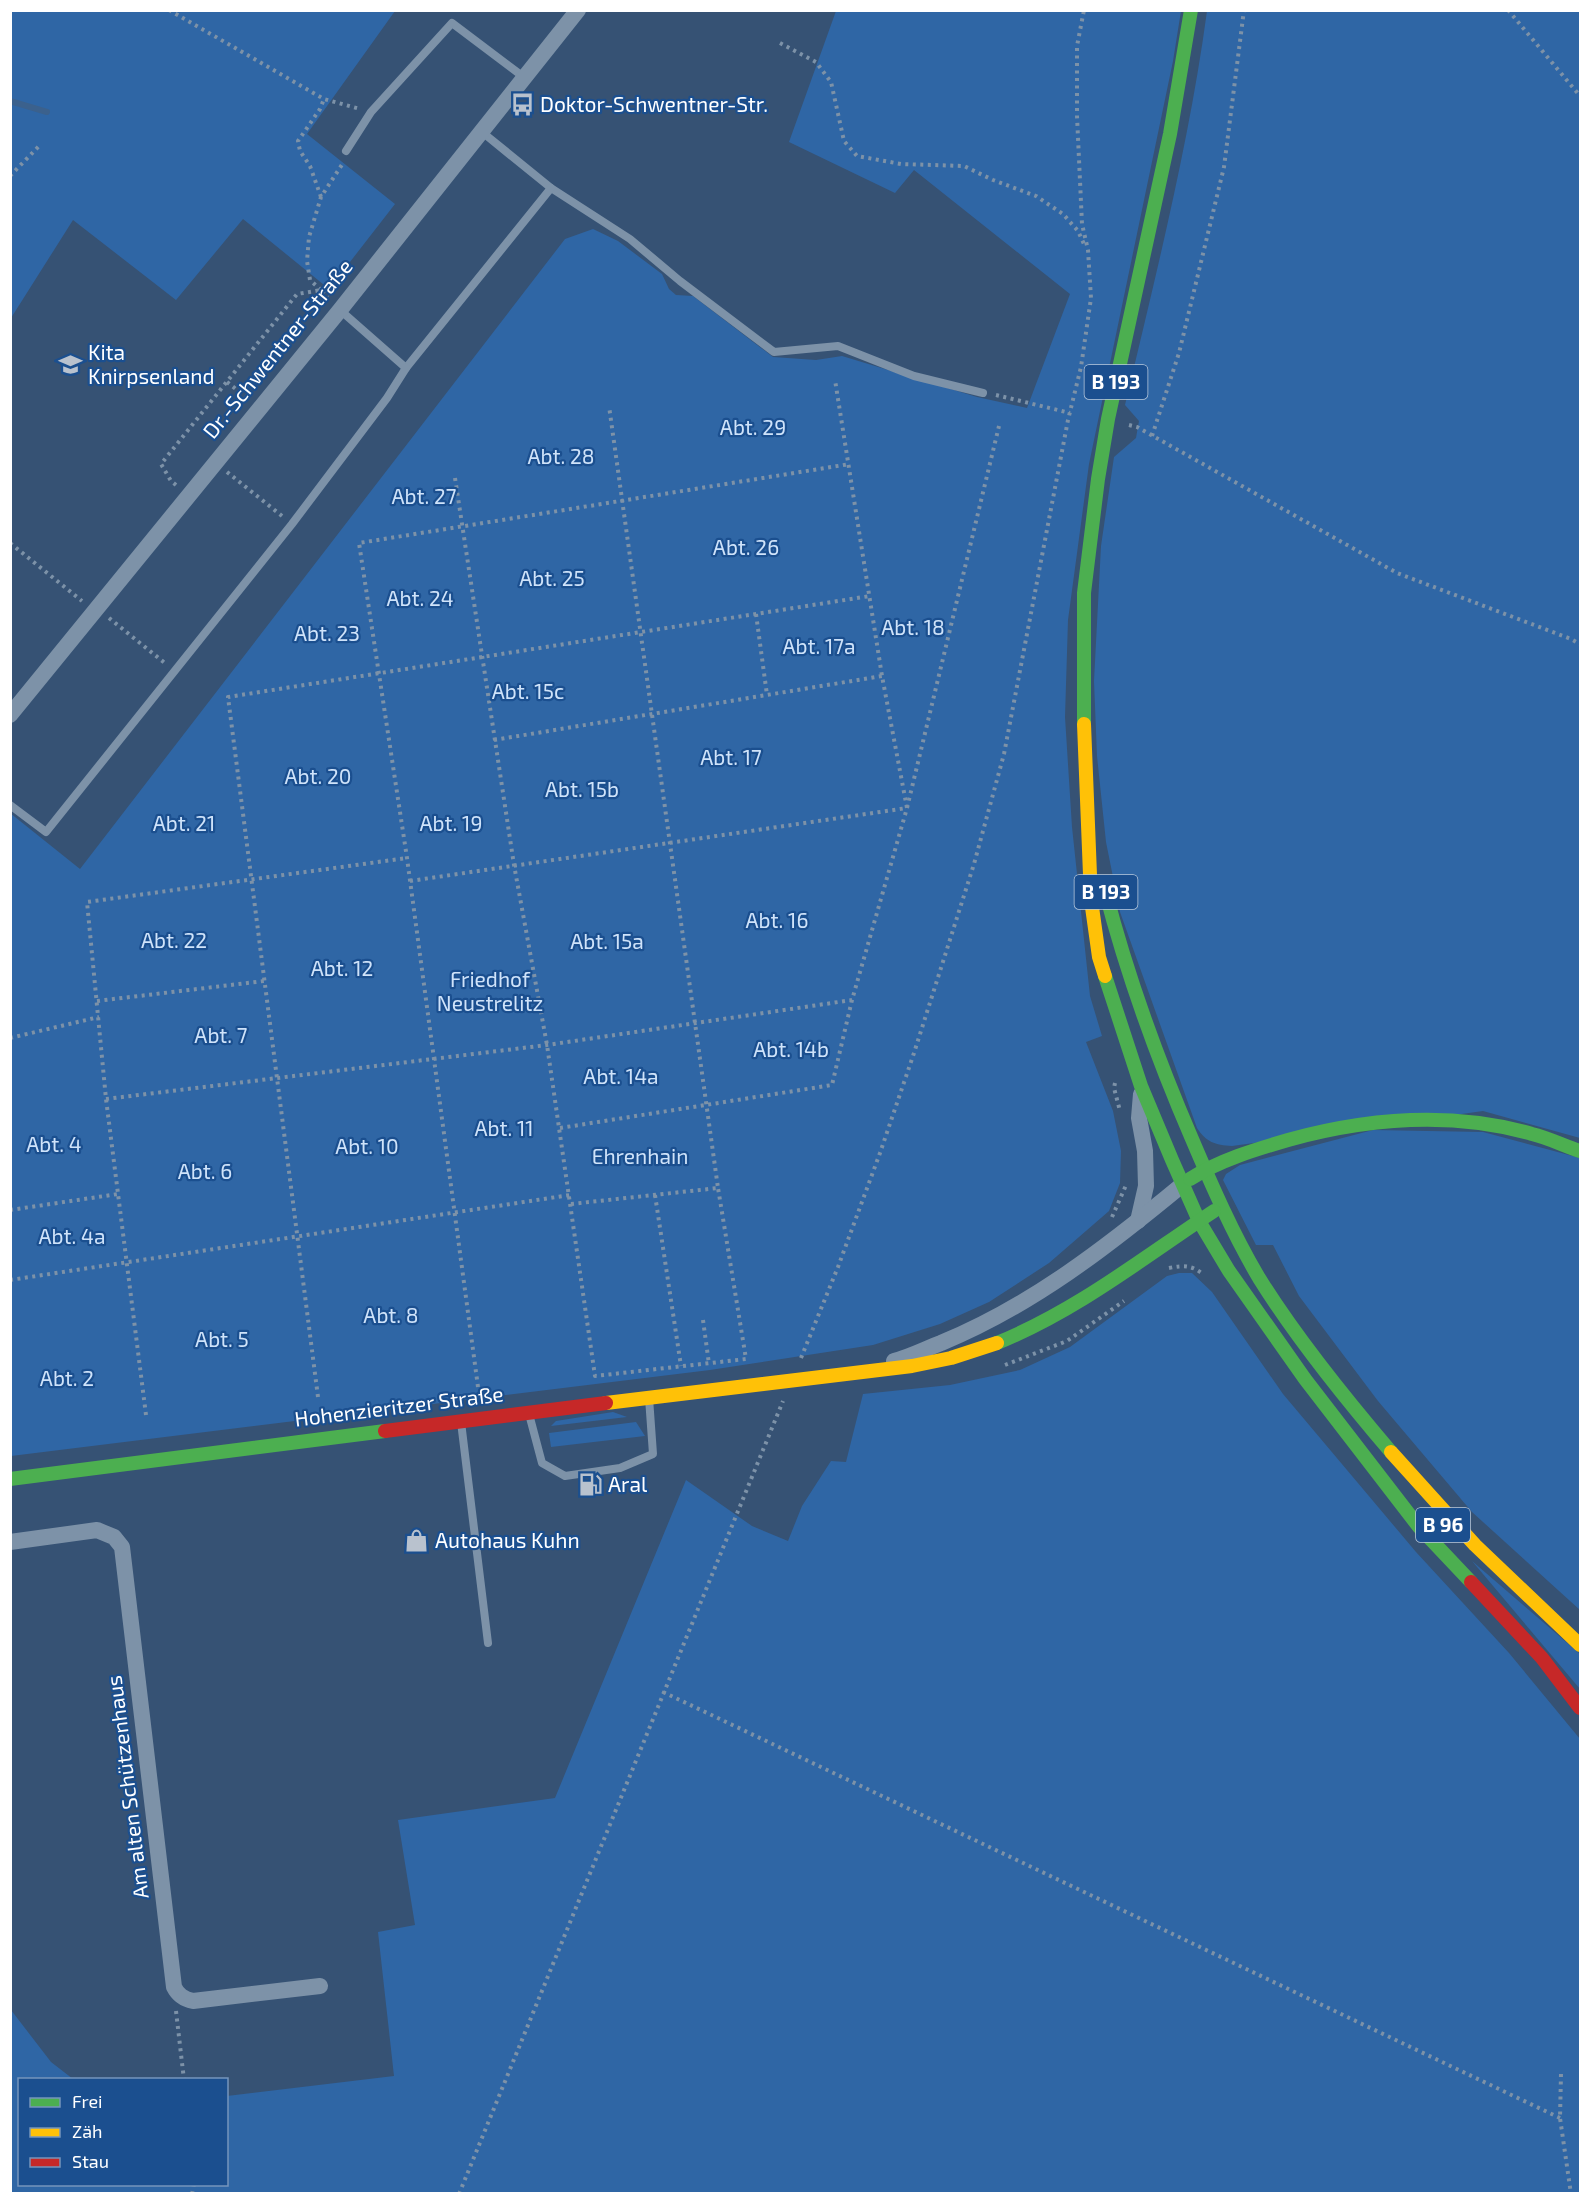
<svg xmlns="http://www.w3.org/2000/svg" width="1591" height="2204" font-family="'Exo 2',sans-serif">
	<rect width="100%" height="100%" fill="#365274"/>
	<g fill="#2f66a5">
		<polygon points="11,10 395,11 307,134 395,204 329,289 243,219 176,300 73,220 11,318"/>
		<polygon points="836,11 1181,11 1173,61 1089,464 1068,620 1065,717 1072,827 1090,996 1102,1036 1086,1042 1113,1111 1121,1151 1120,1183 1109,1211 1049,1263 989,1302 940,1324 873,1345 710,1370 11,1456 10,813 80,869 565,239 593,229 618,241 662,274 669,289 676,295 693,296 773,357 816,360 842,356 977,397 1027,408 1070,294 914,170 895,193 789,142"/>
		<path d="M 1207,11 L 1580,11 L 1580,1138 L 1483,1111 L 1232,1146 C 1215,1145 1206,1142 1197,1128 L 1120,912 L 1106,842 L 1097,756 L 1094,681 L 1101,546 L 1114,457 L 1136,438 L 1139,421 L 1125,405 C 1156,274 1189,144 1207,11 Z"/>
		<polygon points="1373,1130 1483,1132 1580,1158 1580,1610 1472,1512 1378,1401 1299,1296 1273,1245 1256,1245 1223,1180 1226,1174 1240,1165"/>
		<polygon points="1179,1273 1192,1273 1212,1292 1283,1394 1416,1552 1509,1653 1580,1739 1580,2193 11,2193 11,2010 51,2062 73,2079 20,2080 20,2184 226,2184 227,2096 394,2076 378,1932 415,1925 398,1820 555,1798 686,1480 752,1526 788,1541 802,1506 831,1461 846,1462 863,1394 950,1385 1020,1370 1070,1347 1167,1276"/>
		<polygon points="613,1412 627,1417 551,1426 556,1421"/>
		<polygon points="636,1422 645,1436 551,1447 549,1433"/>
		<polygon points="1472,1561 1580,1654 1580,1689"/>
	</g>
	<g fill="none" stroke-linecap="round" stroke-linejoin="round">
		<polyline stroke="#3b618d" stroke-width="6" points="10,101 47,112"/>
		<g stroke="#7d92a8" stroke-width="4" stroke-dasharray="3 4.5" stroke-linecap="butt">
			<polyline points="169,10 324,99 360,109"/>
			<polyline points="1508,10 1580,96"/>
			<polyline points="780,43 816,62 831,82 844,141 857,156 901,164 964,166 993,180 1036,196 1063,214 1078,231 1084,244"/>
			<polyline points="10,176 40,145"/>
			<polyline points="321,197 310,166 300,151 298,141 320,109 324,99"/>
			<polyline points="321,290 310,280 307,261 309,237 321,197 343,163"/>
			<polyline points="227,382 247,398"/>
			<polyline points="996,395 1070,413"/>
			<polyline points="1129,425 1137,427 1397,573 1571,639 1580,644"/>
			<polyline points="1152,436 1179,353 1224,167 1244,10"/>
			<polyline points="227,472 282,516"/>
			<polyline points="455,478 514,865 547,1045 595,1376 746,1359 718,1188"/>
			<polyline points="176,485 171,481 161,464 297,294 321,290 328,297"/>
			<polyline points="10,543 82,601"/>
			<polyline points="756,614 767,695"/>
			<polyline points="109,618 166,664"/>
			<polyline points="494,740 882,676"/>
			<polyline points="410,881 907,808 882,676 835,380"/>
			<polyline points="97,1001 264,981"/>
			<polyline points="10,1038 99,1017"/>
			<polyline points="1115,1083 1114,1088 1120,1111"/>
			<polyline points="106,1099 547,1045 852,1000"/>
			<polyline points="560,1128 832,1085 852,1000 907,808 999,426"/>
			<polyline points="655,1195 681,1366"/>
			<polyline points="571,1204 718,1188 609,406"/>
			<polyline points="10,1210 118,1194"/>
			<polyline points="1112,1217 1127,1183"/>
			<path d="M 1169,1268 C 1184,1265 1192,1265 1204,1275"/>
			<polyline points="10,1280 570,1195"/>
			<polyline points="703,1320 709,1364"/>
			<polyline points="801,1358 838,1267 880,1153 914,1053 974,864 1004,754 1068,420 1081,367 1091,298 1088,250 1082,224 1077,116 1077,46 1084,10"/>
			<polyline points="1005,1365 1067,1341 1124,1301"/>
			<polyline points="478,1387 407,858 359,543 850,464"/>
			<polyline points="318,1397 228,697 870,596"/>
			<polyline points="146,1415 106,1099 87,902 407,858"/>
			<polyline points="663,1692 1560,2118"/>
			<polyline points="176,2011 184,2080"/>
			<polyline points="1561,2074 1560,2118 1571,2194"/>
			<polyline points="192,2194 194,2184"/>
			<polyline points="459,2194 783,1401"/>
		</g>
		<g stroke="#7d92a8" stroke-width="8">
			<polyline points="482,132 551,188 630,239 680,281 774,352 838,346 914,376 983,393"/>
			<polyline points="346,151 371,112 452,23 525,78"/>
			<polyline points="340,310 406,368 551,188"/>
			<polyline points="10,805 46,832 292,524 387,398 406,368"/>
			<polyline points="529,1414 542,1463 565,1476 620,1468 653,1454 649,1398"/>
			<polyline points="461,1422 488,1643"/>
		</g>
		<g stroke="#7d92a8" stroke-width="16">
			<polyline points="10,715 340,310 578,10"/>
			<polyline points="1138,1221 1146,1186 1145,1151 1139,1118 1141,1094"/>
			<path d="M 894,1361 C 910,1357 925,1349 941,1343 C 1031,1306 1107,1247 1182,1185"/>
			<path d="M 10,1542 L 97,1530 L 114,1537 L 122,1547 L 174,1987 C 178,1995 183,1999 193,2001 L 320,1986"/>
		</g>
		<g stroke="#4caf50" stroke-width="14">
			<polyline points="1084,724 1084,593 1098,479 1108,419 1170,134 1191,10"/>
			<path d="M 1105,890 C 1127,975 1157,1058 1192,1139 C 1212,1186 1233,1234 1259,1278 C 1297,1339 1344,1397 1391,1452"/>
			<polyline points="1105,976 1141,1086 1172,1160 1199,1221 1229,1271 1305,1379 1419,1527 1471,1582"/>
			<path d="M 1190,1179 C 1220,1160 1254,1150 1288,1140 C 1368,1118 1451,1111 1532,1134 C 1549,1138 1564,1146 1580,1151"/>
			<path d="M 997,1343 C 1076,1311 1143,1258 1214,1211"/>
			<polyline points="10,1479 385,1431"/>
		</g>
		<g stroke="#ffc107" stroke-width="14">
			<polyline points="1084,724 1091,900 1099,957 1105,976"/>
			<polyline points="606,1403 912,1366 951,1358 997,1343"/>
			<polyline points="1391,1452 1475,1545 1580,1645"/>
		</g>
		<g stroke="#c62828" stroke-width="14">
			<polyline points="385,1431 606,1403"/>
			<polyline points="1471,1582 1542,1658 1580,1708"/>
		</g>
	</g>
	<defs>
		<symbol id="bus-bare" viewBox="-9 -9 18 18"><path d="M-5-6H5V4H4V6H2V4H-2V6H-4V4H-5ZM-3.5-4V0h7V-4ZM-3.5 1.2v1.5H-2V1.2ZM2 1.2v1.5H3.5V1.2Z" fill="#b9c2ce" stroke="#1b4f8f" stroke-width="2.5" paint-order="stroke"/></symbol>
		<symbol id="school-bare" viewBox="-9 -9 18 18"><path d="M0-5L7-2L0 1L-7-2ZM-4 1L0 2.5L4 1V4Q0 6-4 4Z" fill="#b9c2ce" stroke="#1b4f8f" stroke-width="2.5" paint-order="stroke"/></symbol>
		<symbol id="fuel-bare" viewBox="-9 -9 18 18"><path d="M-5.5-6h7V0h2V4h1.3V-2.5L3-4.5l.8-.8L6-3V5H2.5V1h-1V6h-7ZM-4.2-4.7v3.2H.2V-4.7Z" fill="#b9c2ce" stroke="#1b4f8f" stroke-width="2.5" paint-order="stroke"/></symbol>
		<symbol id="shop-bare" viewBox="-9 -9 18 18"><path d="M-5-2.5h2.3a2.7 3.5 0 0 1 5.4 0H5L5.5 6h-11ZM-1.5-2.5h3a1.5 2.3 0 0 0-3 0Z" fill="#b9c2ce" stroke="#1b4f8f" stroke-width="2.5" paint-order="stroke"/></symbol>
	</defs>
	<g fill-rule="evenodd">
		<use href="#bus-bare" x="506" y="88" width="33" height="33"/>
		<use href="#school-bare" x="54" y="348" width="33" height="33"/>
		<use href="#fuel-bare" x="574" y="1468" width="33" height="33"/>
		<use href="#shop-bare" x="400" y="1524" width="33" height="33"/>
	</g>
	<g text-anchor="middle" stroke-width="4.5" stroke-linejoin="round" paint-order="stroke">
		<g fill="#1b4f8f" stroke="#bbcadd" stroke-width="1.5">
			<rect x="1084.5" y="365" width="63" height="34" rx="4.5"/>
			<rect x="1074.5" y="875" width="63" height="34" rx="4.5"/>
			<rect x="1416" y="1508" width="54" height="34" rx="4.5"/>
		</g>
		<g font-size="20" font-weight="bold" fill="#fff">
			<text x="1116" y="389">B 193</text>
			<text x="1106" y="899">B 193</text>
			<text x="1443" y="1532">B 96</text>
		</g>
		<g font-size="21" fill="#fff" stroke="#1b4f8f" text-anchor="start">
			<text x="540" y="112">Doktor-Schwentner-Str.</text>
			<text x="88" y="360">Kita<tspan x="88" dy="24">Knirpsenland</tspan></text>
			<text x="608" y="1492">Aral</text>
			<text x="435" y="1548">Autohaus Kuhn</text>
		</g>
		<g font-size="21" fill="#fff" stroke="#1b4f8f">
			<text transform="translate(278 349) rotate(-51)" y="7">Dr.-Schwentner-Straße</text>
			<text transform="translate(399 1407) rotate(-7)" y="7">Hohenzieritzer Straße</text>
			<text transform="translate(128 1787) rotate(-97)" y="7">Am alten Schützenhaus</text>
		</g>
		<g font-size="21" fill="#cfe3fa" stroke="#1b4f8f">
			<text x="753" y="435">Abt. 29</text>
			<text x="561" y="464">Abt. 28</text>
			<text x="424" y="504">Abt. 27</text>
			<text x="746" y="555">Abt. 26</text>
			<text x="552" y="586">Abt. 25</text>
			<text x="420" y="606">Abt. 24</text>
			<text x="913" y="635">Abt. 18</text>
			<text x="327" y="641">Abt. 23</text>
			<text x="819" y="654">Abt. 17a</text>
			<text x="528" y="699">Abt. 15c</text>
			<text x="731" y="765">Abt. 17</text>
			<text x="318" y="784">Abt. 20</text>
			<text x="582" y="797">Abt. 15b</text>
			<text x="184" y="831">Abt. 21</text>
			<text x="451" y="831">Abt. 19</text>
			<text x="777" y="928">Abt. 16</text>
			<text x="174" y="948">Abt. 22</text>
			<text x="607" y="949">Abt. 15a</text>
			<text x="342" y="976">Abt. 12</text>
			<text x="490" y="987">Friedhof<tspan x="490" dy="24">Neustrelitz</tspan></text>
			<text x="221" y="1043">Abt. 7</text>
			<text x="791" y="1057">Abt. 14b</text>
			<text x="621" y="1084">Abt. 14a</text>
			<text x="504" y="1136">Abt. 11</text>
			<text x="54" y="1152">Abt. 4</text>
			<text x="367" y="1154">Abt. 10</text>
			<text x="640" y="1164">Ehrenhain</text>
			<text x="205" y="1179">Abt. 6</text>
			<text x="72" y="1244">Abt. 4a</text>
			<text x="391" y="1323">Abt. 8</text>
			<text x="222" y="1347">Abt. 5</text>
			<text x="67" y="1386">Abt. 2</text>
		</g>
	</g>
	<rect width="1591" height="2204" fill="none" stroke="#ffffff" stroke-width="24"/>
	<rect x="18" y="2078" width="210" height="108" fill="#1b4f8f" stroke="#7695bc" stroke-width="1.5"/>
	<rect x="30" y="2098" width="30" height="9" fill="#4caf50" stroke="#7695bc" stroke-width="1.5"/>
	<text x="72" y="2108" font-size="18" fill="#ffffff">Frei</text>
	<rect x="30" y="2128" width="30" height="9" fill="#ffc107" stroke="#7695bc" stroke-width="1.5"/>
	<text x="72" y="2138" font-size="18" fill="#ffffff">Zäh</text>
	<rect x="30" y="2158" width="30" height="9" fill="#c62828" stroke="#7695bc" stroke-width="1.5"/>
	<text x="72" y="2168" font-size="18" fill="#ffffff">Stau</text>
</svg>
